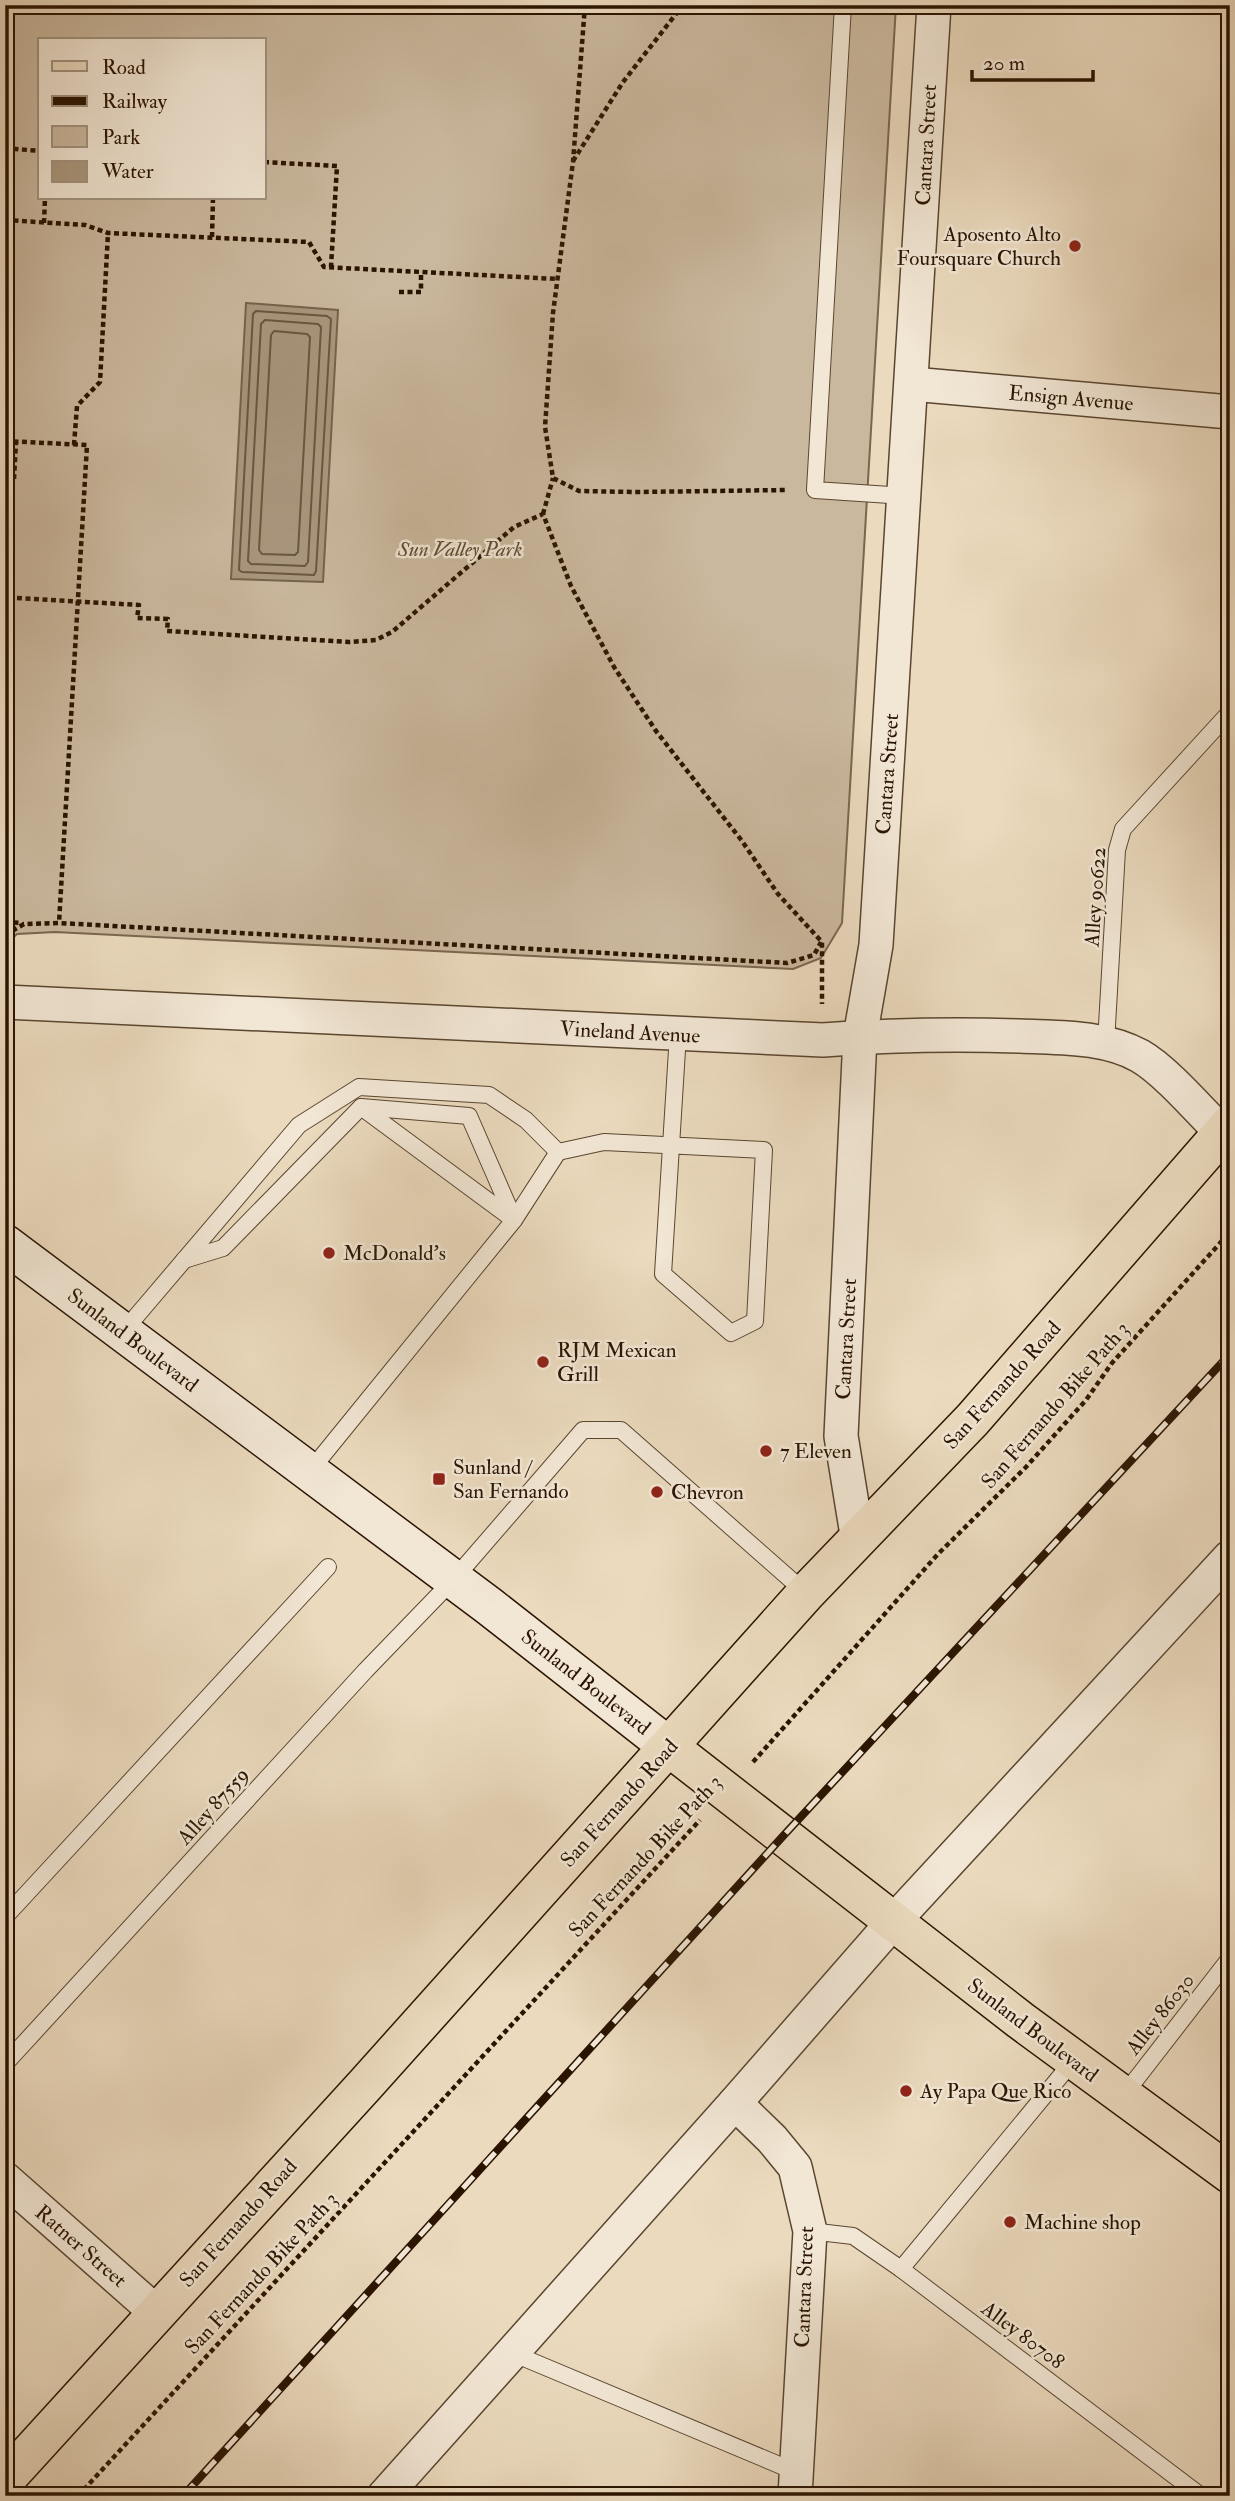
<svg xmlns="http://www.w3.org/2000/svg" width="1235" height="2501" font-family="'IM FELL Double Pica',serif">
	<rect width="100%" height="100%" fill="#ebdabe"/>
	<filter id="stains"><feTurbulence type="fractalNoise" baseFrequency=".00286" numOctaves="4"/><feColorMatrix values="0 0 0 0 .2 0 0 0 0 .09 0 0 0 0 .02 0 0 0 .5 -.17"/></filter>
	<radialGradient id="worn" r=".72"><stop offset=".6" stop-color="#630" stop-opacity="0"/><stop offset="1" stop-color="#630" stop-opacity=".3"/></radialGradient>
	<path fill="#cab89e" stroke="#7a6650" stroke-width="2" fill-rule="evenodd" d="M 5,5 L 896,5 L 842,923 L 821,958 L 793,969 L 55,932 L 17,934 L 5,945 ZM 40,40 L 264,40 L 264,198 L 40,198 Z"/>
	<polygon fill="#a9977e" stroke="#76634c" stroke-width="2" points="246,303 338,310 323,582 231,579"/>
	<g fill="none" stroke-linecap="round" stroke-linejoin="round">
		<g stroke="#6a5640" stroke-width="2">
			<polygon points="256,311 327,316 331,319 316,571 314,575 242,572 239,570 253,314"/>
			<polygon points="265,320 318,324 321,327 308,562 305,566 251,564 248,561 261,324"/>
			<polygon points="274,331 307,334 310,337 298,552 295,555 262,554 259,550 271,335"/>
		</g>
		<defs>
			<g id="lane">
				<polyline points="843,5 815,490 905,496"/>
				<polyline points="1106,1043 1117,850 1123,829 1230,712"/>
				<polyline points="361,1107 469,1116 513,1217"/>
				<polyline points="558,1152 604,1142 764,1150 755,1321 731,1333 663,1274 678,1034"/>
				<polyline points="184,1260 223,1248 361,1107 514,1220"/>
				<polyline points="122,1333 299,1125 359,1087 489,1095 526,1120 558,1152 514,1220 310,1471"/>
				<polyline points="5,1917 328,1567"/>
				<polyline points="5,2064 366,1670 454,1579 583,1430 621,1430 806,1593"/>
				<polyline points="1123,2096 1230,1958"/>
				<polyline points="810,2231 853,2236 901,2269 1201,2496"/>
				<polyline points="901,2269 1073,2061"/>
				<polyline points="512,2353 796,2472"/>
			</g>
			<g id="street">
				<polyline points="912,384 1230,412"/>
				<path d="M 5,1002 L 823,1040 C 889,1035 954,1034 1020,1036 C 1060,1038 1104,1036 1140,1056 C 1166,1071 1200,1111 1222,1133"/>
				<polyline points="858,1541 841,1436 860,1037 876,945 934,5"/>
				<polyline points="735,2103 772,2139 795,2167 810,2231 795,2496"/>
				<polyline points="5,2179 157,2313"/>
				<polyline points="384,2496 735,2103 893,1922 1230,1557"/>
			</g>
			<polyline id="secondary" points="5,1244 489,1606 669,1747"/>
			<g id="primary">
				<polyline points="669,1747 1020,2020 1230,2174"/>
				<polyline points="5,2480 365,2085 806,1593 973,1419 1230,1124"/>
			</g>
		</defs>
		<use href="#lane" stroke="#5a4630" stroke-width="18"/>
		<use href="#street" stroke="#5a4630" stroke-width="36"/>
		<use href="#secondary" stroke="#2a1401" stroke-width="41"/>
		<use href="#primary" stroke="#2a1401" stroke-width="41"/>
		<g stroke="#2a1401" stroke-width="4.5" stroke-dasharray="5 3.5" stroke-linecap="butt">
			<polyline points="585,5 573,162 553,313 545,427 553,478 579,491 636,492 786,490"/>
			<polyline points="5,148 40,151"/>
			<polyline points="573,161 623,82 683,5"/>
			<polyline points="264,162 337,166 331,267"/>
			<polyline points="5,220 85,225 108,233 309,242 324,267 558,279"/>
			<polyline points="44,223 45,198"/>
			<polyline points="212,237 213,198"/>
			<polyline points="399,292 421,292 421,272"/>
			<polyline points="5,441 87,445 59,923"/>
			<polyline points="74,445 77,406 100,382 108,233"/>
			<polyline points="14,479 16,442"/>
			<polyline points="543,514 553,478"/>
			<polyline points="17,598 139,605 137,618 168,619 167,631 349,642 376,640 392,632 514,527 543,514 571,586 614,667 656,731 742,841 778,894 822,942 822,1004"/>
			<polyline points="5,922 22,923"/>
			<polyline points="5,935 24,924 59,923 787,963 814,955 821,942"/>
			<polyline points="753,1762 938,1554 1026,1467 1086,1400 1112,1363 1230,1232"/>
			<polyline points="78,2496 700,1820"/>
		</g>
		<use href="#lane" stroke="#f2e7d5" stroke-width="16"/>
		<use href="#street" stroke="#f2e7d5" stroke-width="33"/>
		<use href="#secondary" stroke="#f2e7d5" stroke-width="38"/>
		<use href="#primary" stroke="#ebdabe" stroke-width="38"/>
		<defs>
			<polyline id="rail" points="183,2496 784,1835 1230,1354"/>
		</defs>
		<use href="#rail" stroke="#2a1401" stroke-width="8"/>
		<use href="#rail" stroke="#f2e7d5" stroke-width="5" stroke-dasharray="16" stroke-linecap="butt"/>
	</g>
	<g fill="#8f2418" stroke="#f2e7d5" stroke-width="2.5">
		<circle cx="1075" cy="246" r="7"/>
		<circle cx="329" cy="1253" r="7"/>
		<circle cx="543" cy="1362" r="7"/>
		<circle cx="766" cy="1451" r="7"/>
		<rect x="432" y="1472" width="14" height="14" rx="3.5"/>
		<circle cx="657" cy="1492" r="7"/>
		<circle cx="906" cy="2091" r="7"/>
		<circle cx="1010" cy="2222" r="7"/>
	</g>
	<g text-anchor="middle" stroke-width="5" stroke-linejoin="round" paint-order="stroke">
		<g font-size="21" fill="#2a1401" stroke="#f2e7d5">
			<text transform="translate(926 145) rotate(-87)" y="7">Cantara Street</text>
			<text transform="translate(1071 398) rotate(5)" y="7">Ensign Avenue</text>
			<text transform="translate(887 774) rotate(-86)" y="7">Cantara Street</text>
			<text transform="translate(1095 897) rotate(-86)" y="7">Alley 90622</text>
			<text transform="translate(630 1032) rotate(3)" y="7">Vineland Avenue</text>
			<text transform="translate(846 1339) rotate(-87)" y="7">Cantara Street</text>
			<text transform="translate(133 1340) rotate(37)" y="7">Sunland Boulevard</text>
			<text transform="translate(1002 1385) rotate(-48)" y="7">San Fernando Road</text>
			<text transform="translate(1055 1405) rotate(-49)" y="7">San Fernando Bike Path 3</text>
			<text transform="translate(586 1682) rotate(38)" y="7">Sunland Boulevard</text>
			<text transform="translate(619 1803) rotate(-48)" y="7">San Fernando Road</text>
			<text transform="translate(213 1806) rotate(-48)" y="7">Alley 87559</text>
			<text transform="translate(645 1856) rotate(-47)" y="7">San Fernando Bike Path 3</text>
			<text transform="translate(1160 2014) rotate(-52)" y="7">Alley 86030</text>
			<text transform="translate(1033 2030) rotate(37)" y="7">Sunland Boulevard</text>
			<text transform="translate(238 2223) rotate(-48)" y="7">San Fernando Road</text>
			<text transform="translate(81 2246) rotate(41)" y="7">Ratner Street</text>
			<text transform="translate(261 2273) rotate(-47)" y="7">San Fernando Bike Path 3</text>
			<text transform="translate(804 2287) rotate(-88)" y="7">Cantara Street</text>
			<text transform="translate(1023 2335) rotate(37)" y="7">Alley 80708</text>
		</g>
		<g font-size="21" fill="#2a1401" stroke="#f2e7d5" text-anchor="start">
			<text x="1061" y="241" text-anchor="end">Aposento Alto<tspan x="1061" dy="24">Foursquare Church</tspan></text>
			<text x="343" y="1260">McDonald's</text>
			<text x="557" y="1357">RJM Mexican<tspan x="557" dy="24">Grill</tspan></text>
			<text x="780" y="1458">7 Eleven</text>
			<text x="453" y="1474">Sunland /<tspan x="453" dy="24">San Fernando</tspan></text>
			<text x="671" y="1499">Chevron</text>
			<text x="920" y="2098">Ay Papa Que Rico</text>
			<text x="1024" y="2229">Machine shop</text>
		</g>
		<g font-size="21" font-style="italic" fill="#624d38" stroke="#f2e7d5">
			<text x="460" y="556">Sun Valley Park</text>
		</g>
	</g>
	<rect width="1235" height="2501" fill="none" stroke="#ebdabe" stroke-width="28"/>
	<rect x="7" y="7" width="1221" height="2487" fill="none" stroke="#2a1401" stroke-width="3.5"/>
	<rect x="14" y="14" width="1207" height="2473" fill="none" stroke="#2a1401" stroke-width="2"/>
	<rect x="38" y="38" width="228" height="161" fill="#f2e7d5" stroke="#a29380" stroke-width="2"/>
	<rect x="52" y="61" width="35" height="10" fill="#ebdabe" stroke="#a29380" stroke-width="2"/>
	<text x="102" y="74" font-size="21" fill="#2a1401">Road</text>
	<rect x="52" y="96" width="35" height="10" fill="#2a1401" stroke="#a29380" stroke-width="2"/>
	<text x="102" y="108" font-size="21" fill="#2a1401">Railway</text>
	<rect x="52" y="126" width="35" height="21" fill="#cab89e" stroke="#a29380" stroke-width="2"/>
	<text x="102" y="144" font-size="21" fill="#2a1401">Park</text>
	<rect x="52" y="161" width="35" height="21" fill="#a9977e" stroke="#a29380" stroke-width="2"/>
	<text x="102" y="178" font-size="21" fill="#2a1401">Water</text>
	<path d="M972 70v10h121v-10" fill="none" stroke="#2a1401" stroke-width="3.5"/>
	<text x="983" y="70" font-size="21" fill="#2a1401" stroke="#f2e7d5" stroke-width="5" paint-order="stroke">20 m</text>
	<rect width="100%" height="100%" filter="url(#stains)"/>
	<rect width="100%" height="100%" fill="url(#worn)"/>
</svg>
